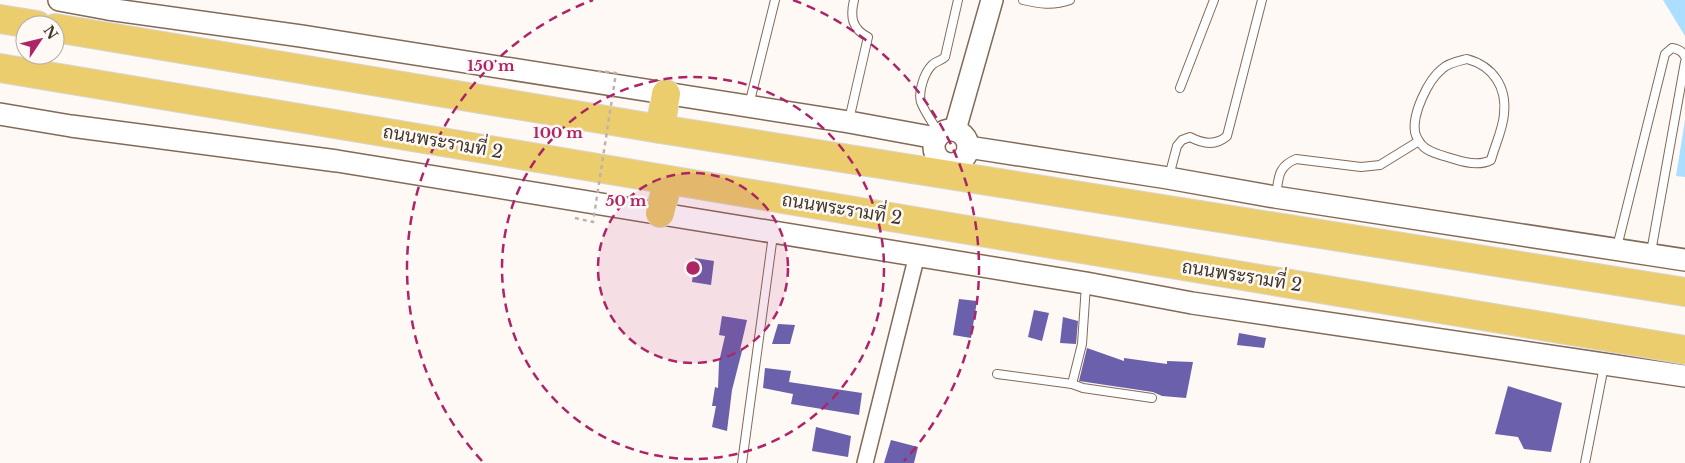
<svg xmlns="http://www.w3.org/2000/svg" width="1685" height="463" font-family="'Libre Baskerville',Sarabun,serif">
	<rect width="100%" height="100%" fill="#fff9f5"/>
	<g fill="#acdfff">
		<polygon points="1663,0 1685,0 1685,36"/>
		<polygon points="1685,120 1685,177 1676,176"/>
	</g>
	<g fill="#6b60ab">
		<polygon points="695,258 714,261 711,285 692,282"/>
		<polygon points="959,299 977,301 971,338 953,335"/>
		<polygon points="1034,310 1049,313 1042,341 1028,337"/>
		<polygon points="722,316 747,320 740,350 742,351 732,390 727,431 712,427 716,406 712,406 715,387 718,388 719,362 725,336 719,335"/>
		<polygon points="1063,317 1078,321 1076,344 1060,343"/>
		<polygon points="778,324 795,325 790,344 772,344"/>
		<polygon points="1239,333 1266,338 1264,348 1237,345"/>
		<polygon points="1087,348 1124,361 1124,358 1167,364 1167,361 1193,362 1186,398 1162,396 1153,392 1079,381"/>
		<polygon points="765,368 791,371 789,382 862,393 859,415 791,404 793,394 763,388"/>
		<polygon points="1508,386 1562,403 1551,452 1524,449 1518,437 1495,434"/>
		<polygon points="816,427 851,436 848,457 812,451"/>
		<polygon points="891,440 918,447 914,463 884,463"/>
	</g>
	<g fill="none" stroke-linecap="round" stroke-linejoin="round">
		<defs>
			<g id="lane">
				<path d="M 1023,0 C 1040,4 1053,6 1070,0"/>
				<path d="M 1467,59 C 1493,66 1507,87 1504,114 C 1503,129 1495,145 1491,160 C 1480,166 1466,163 1454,159 C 1445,156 1428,153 1422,145 C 1419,142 1416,136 1415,132 C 1412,114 1428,80 1442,69 C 1448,63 1459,61 1467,59 Z"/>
				<polyline points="1180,88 1214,0"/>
				<polyline points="749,105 775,0"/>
				<path d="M 849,120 L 868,37 C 852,29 850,17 854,0"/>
				<path d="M 939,134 C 934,124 925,113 921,102 C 918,92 924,73 932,65 C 936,61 941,61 945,57 L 958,0"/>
				<path d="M 1169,176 L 1177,146 L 1182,140 L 1190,137 C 1203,144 1216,146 1227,136 L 1262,0"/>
				<path d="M 1276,195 C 1279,178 1277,167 1296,159 L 1361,167 L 1380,165 L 1419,141"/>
				<path d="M 1617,247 L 1665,54 L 1672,48 C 1678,49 1683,51 1685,57"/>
				<polyline points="1651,252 1685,62"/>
				<polyline points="997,374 1072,384 1083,388 1152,398"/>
				<polyline points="1072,384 1082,344 1086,285"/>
				<polyline points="742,463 773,235"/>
				<polyline points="1585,463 1604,366"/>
			</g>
			<polyline id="street" points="865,463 917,255"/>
			<g id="secondary">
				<polyline points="59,0 108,9 301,36 849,122 936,138"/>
				<polyline points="0,114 71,126 337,161 1086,283 1192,303 1685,376"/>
				<circle cx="951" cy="147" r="17"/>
				<polyline points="955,130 992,0"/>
				<polyline points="968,147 1168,178 1275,197 1685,260"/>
			</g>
			<g id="highway">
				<polyline points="0,19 37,25"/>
				<polyline points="55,28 660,129 1685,292"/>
				<polyline points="0,68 1685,350"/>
				<polyline points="660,129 666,94"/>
				<polyline points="660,213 668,180"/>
			</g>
		</defs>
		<use href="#lane" stroke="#826a58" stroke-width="10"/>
		<use href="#street" stroke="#826a58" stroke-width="18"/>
		<use href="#secondary" stroke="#826a58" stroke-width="24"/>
		<use href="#highway" stroke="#d9d7d5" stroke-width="30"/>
		<use href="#lane" stroke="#fff" stroke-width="8"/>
		<use href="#street" stroke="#fff" stroke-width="15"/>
		<use href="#secondary" stroke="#fff" stroke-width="21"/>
		<use href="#highway" stroke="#ebcd6e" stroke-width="28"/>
		<polyline stroke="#bbb4ae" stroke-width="2.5" stroke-dasharray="4 4" stroke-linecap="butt" points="575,218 593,222 616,73 598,71"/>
	</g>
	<circle cx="693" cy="268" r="95" fill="#ad2467" fill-opacity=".12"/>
	<g fill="none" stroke="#ad2467" stroke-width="2.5" stroke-dasharray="9 6">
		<circle cx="693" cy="268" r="95"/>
		<circle cx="693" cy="268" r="191"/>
		<path d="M482 461A286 286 0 0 1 593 0M793 0A286 286 0 0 1 904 461"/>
	</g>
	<g text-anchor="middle" stroke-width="5" stroke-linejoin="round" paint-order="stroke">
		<g font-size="18" fill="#40362e" stroke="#fff9f5">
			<text transform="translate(443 142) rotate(10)" y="6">ถนนพระรามที่ 2</text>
			<text transform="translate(842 209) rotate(9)" y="6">ถนนพระรามที่ 2</text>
			<text transform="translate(1242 276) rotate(9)" y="6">ถนนพระรามที่ 2</text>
		</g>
	</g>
	<circle cx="693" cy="268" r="8" fill="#ad2467" stroke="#fff9f5" stroke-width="2.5"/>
	<g font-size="15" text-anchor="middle" font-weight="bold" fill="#ad2467" stroke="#fff9f5" stroke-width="5" stroke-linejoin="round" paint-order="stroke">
		<text x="491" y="71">150 m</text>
		<text x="558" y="138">100 m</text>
		<text x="626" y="206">50 m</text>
	</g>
	<g transform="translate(40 40) rotate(55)"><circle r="24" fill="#fff9f5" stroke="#b3aba5"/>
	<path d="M0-4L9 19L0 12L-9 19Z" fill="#ad2467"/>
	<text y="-8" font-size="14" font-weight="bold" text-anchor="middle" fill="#40362e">N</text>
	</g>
</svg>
